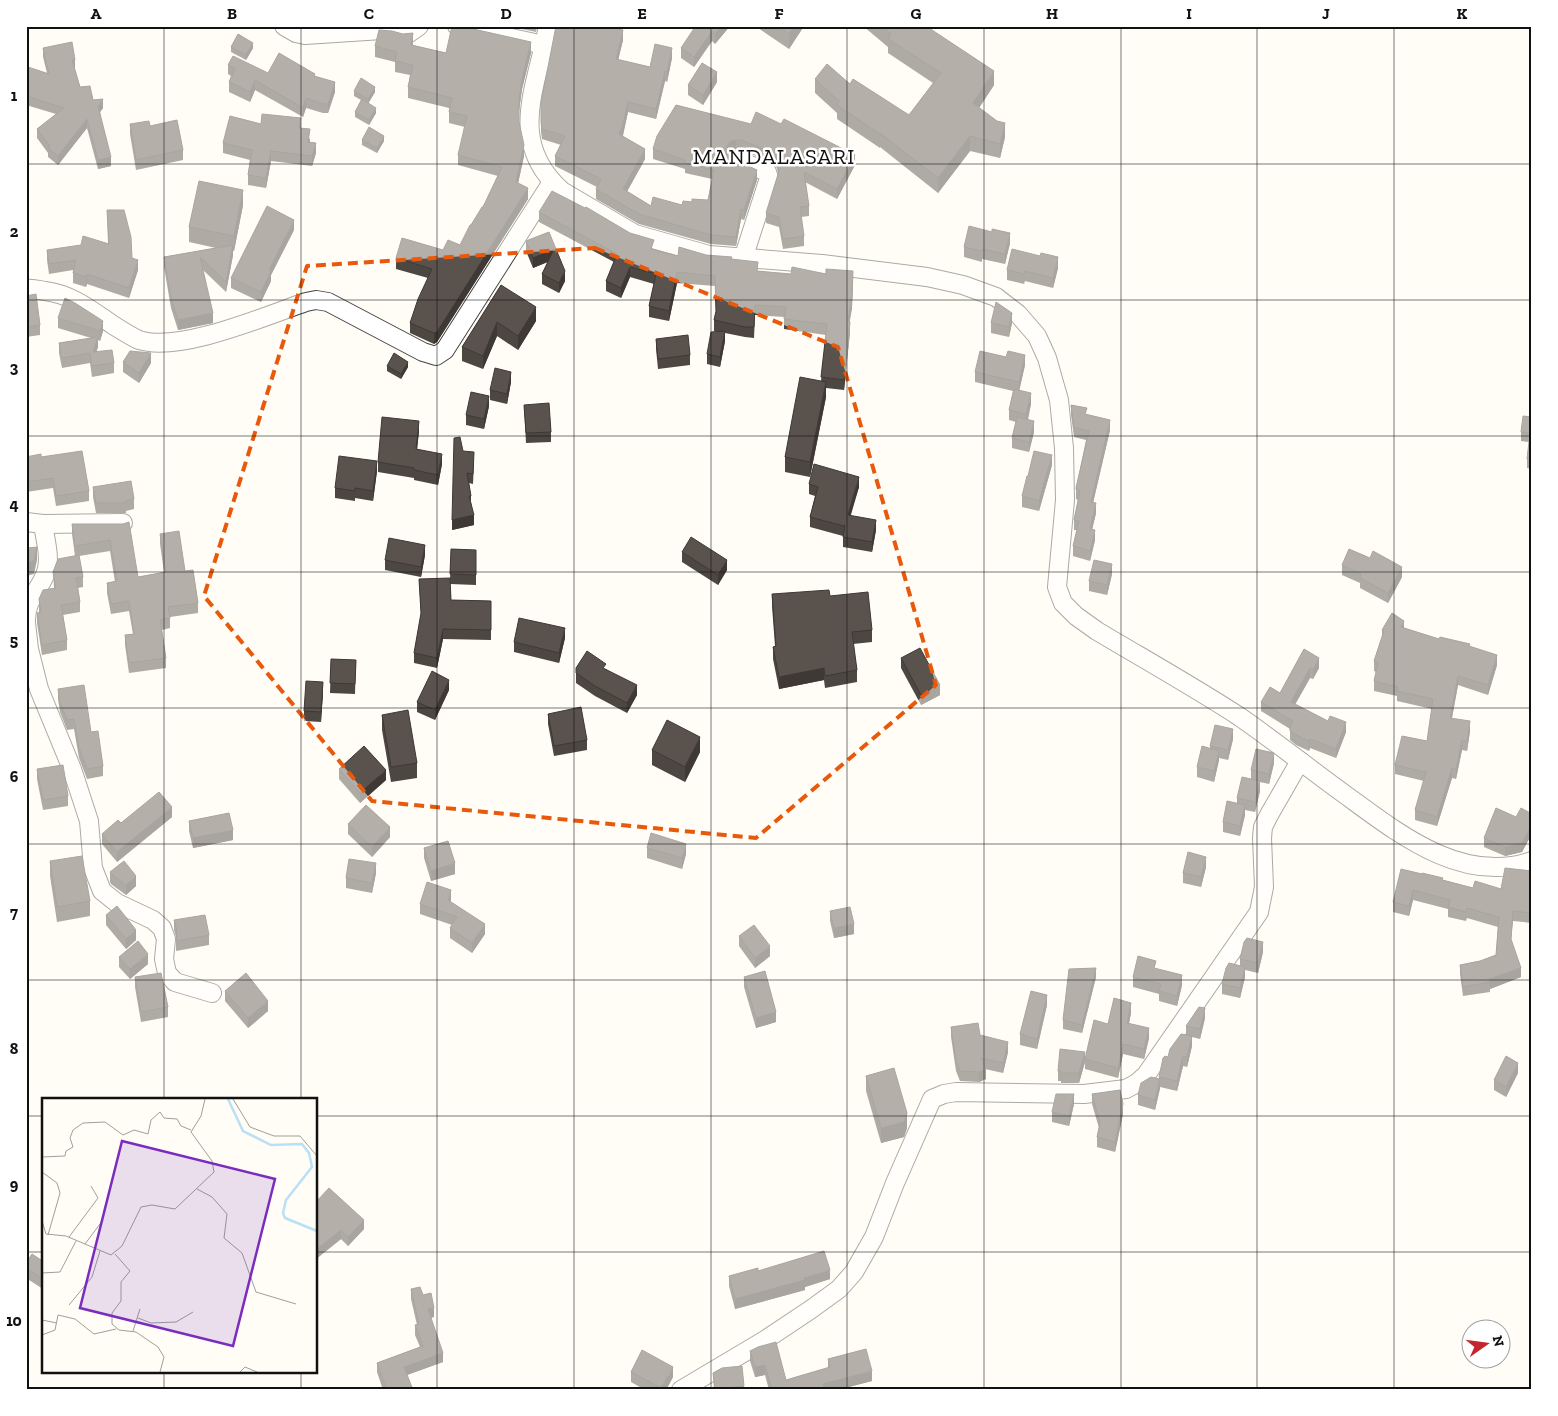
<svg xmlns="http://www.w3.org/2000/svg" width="1558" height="1416" font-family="'Zilla Slab',serif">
	<rect width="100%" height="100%" fill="#fffdf5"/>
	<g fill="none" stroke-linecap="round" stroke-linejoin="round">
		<defs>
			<g id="minor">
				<polyline points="284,26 296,33 305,35 382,30 394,31 406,35 419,26"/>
				<polyline points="457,26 544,45"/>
				<path d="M 548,26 C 537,87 506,141 562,191 L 635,234 L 709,255 L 822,264 L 927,277 L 963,285 L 996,297 L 1018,314 L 1037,336 L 1047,358 L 1059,400 L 1064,448 L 1065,500 L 1057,587 L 1063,603 L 1076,616 L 1097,631 C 1144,659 1194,687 1240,717 C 1276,742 1311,770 1347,796 C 1399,834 1463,885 1532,861"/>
				<polyline points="737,160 767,172 769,178 743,259"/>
				<path d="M 26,289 C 33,288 39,290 45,291 C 71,294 91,310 113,325 C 121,330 130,336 139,340 C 180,353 265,316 306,302 L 316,300 L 328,302 L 423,352 L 436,356 L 445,350 L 552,182"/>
				<polyline points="26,522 43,524 123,523"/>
				<path d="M 26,620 C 26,598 40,591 46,572 C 51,558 45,539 43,524"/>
				<polyline points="26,623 29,649 39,689 72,769 89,821 93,868 102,891 117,903 153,920 162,928 166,939 164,959 167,973 175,982 212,993"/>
				<polyline points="681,1390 765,1340 810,1310 839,1289 854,1272 874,1237 895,1183 932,1099 944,1094 956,1092 1084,1094 1126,1089 1137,1083 1146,1075 1259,912 1264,887 1262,838 1263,827 1269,815 1300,761"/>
			</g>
		</defs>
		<use href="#minor" stroke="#444" stroke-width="20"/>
		<use href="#minor" stroke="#fff" stroke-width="18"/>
	</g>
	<g fill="#4d4742">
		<polygon points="508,26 537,26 536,32"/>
		<polygon points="730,26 715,44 712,41 694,67 681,58 681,48 698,28"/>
		<polygon points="755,26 804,26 789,49"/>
		<polygon points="863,26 926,26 994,85 979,108 1005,137 1000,158 970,151 938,193 880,147 880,148 837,119 837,113 815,93 815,79 850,84 909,115 933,83 888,53 888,47"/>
		<polygon points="623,40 618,60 650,67 672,58 667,82 665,81 656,119 628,112 623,136 645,159 627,191 651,206 682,205 692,202 708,200 712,179 685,173 685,169 653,159 653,149 676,105 855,165 837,199 805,182 809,206 809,216 801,217 804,236 804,246 783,249 779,227 766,223 766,213 778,175 777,168 771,162 741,150 736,149 731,151 728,155 729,157 757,180 744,220 741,219 736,246 711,244 639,224 596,199 596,189 597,187 555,166 555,156 561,145 542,139 541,132 541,103"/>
		<polygon points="413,44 413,45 446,53 531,53 522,89 519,111 519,122 524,156 518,183 528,199 437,342 434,344 410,333 410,323 428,278 396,269 396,258 443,250 460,245 471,225 483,207 498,176 458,165 458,155 465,127 449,123 449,108 408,98 408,87 410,75 395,72 395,62 375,57 375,46"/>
		<polygon points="231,47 253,48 246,60 231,52"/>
		<polygon points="43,48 75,69 80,87 93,100 103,108 100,112 111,166 98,169 87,128 58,165 48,157 48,153 37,138 37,129 56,114 26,105 26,71 47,73 43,57"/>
		<polygon points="228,65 268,73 315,76 335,92 328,113 323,113 306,108 303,117 255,90 250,102 229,92 229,82 231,76 228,74"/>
		<polygon points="717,82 703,105 688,95 688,85"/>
		<polygon points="354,91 375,92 368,103 376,113 369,125 355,117 355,112 361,100 354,96"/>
		<polygon points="130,124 150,126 183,150 183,160 136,170 130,134"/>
		<polygon points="261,124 301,128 310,139 310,142 316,153 312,166 271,161 266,188 248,185 248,175 250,160 223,153 223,143"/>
		<polygon points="362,140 384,141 377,153 362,145"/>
		<polygon points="243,205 234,251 233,251 233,255 226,292 203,270 213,323 178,330 171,308 164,267 164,257 216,248 189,242 189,227"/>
		<polygon points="107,210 138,270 129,298 87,284 86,287 73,283 73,270 49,274 47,260 47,250 108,244"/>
		<polygon points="539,212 654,249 678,256 706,255 732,259 758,271 853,281 852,308 849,322 850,332 844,390 826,388 826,397 810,477 785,472 785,457 821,381 826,335 784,329 784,317 755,315 754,338 745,337 725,333 725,341 720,367 707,364 707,354 719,332 714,331 714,320 716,312 715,286 677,283 669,321 649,317 649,306 654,284 630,277 621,298 606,291 606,281 614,262 539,222"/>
		<polygon points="294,230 271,275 271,281 261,302 231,288 231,278"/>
		<polygon points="549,232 565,281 559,293 542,284 542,274 548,262 533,268 526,251 526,241"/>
		<polygon points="1010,243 1005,264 982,259 982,262 964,257 964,247"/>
		<polygon points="1058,268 1053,288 1025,281 1024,284 1007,280 1007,270"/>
		<polygon points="501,285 536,321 518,350 497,336 483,369 462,361 462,347"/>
		<polygon points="26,296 40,325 40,335 26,337"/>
		<polygon points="58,318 103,331 100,341 98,340 98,347 96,351 114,363 114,373 92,377 90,363 62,368 59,353 59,343 91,338 58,328"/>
		<polygon points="991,323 1012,323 1009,337 991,333"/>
		<polygon points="656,339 690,355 690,365 658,369 656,349"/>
		<polygon points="123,362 151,363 139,383 123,372"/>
		<polygon points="1025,365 1019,390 1031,404 1028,420 1034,432 1029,452 1012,448 1012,438 1016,422 1009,420 1009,410 1013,391 975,382 975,372"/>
		<polygon points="387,366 408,367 401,379 387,371"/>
		<polygon points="511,382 507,404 490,400 490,390"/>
		<polygon points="524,405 551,432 551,442 526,443"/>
		<polygon points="1071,405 1110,430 1093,502 1096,513 1092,529 1095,540 1090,561 1073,556 1073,546 1077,530 1074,530 1074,520 1078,500 1076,499 1076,488 1086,440 1074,437 1071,415"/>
		<polygon points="489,406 484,429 466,425 466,415"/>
		<polygon points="1532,417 1532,469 1527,468 1527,459 1529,442 1521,441 1521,432"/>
		<polygon points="419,431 417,449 442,464 438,485 414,480 414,478 378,472 378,462"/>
		<polygon points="463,451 474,462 473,484 469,483 471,496 471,502 474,525 452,530"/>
		<polygon points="26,457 41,457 89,491 89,501 56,506 53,488 26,492"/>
		<polygon points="1052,465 1039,511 1022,507 1022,496 1028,476"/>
		<polygon points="377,471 373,501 355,498 355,501 335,498 335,488"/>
		<polygon points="809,484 859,487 850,515 876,530 872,552 843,547 843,536 810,527 810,517 815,496 809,494"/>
		<polygon points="93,487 134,499 134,509 126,511 126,513 96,513 93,497"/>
		<polygon points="72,524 123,524 138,577 164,572 160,544 160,534 185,571 198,603 198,613 170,617 170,628 162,630 166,658 166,668 129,673 125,645 125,635 133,634 129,611 111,614 107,593 107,583 115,582 110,551 79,556 83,577 83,587 78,588 80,602 80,612 63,615 67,640 67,650 42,655 37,623 37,613 39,613 39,599 54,588 53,572 75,556 72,534"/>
		<polygon points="451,549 476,550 476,585 450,584 451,600 491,601 491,640 443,639 437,668 414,663 414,653 421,615 419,579 450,581"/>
		<polygon points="682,552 727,570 718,585 682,562"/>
		<polygon points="425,555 421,577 385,570 385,560"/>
		<polygon points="1342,565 1402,577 1388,603 1360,588 1360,583 1342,575"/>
		<polygon points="1112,574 1107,595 1089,591 1089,581"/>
		<polygon points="772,594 830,596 872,630 872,642 853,644 857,670 857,682 825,688 824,680 779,689 773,659 773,647 775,646 772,606"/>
		<polygon points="1404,628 1439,639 1470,647 1497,665 1488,695 1458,685 1452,718 1470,731 1467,751 1462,750 1456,779 1452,778 1437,826 1415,820 1415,810 1424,781 1395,774 1395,765 1427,741 1432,709 1397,701 1397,696 1374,691 1374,681 1376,672 1374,671 1374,661 1382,636 1382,630"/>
		<polygon points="565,638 559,663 514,652 514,642"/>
		<polygon points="1304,649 1319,668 1313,679 1310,678 1295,704 1346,732 1336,758 1310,748 1309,751 1296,745 1290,740 1290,729 1261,711 1261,702 1280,693"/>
		<polygon points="901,658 940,695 921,705 901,668"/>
		<polygon points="331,659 356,660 355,694 330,693"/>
		<polygon points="576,668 606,669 637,695 627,713 595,696 576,683"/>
		<polygon points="58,689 91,732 103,766 103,776 87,779 79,758 74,729 67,730 60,712 58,699"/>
		<polygon points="449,690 435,720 417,712 417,702"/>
		<polygon points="323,692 321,722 304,721 304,711"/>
		<polygon points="548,714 587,740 587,750 554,756 548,724"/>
		<polygon points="382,715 417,763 417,778 391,782 382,730"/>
		<polygon points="1233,739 1228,760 1219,758 1214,782 1197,777 1197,767 1210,749 1210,746"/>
		<polygon points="652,750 700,752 685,782 652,765"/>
		<polygon points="1274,763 1269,784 1260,782 1260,791 1255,812 1245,810 1245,815 1240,836 1223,832 1223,822 1237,803 1237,798 1251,779 1251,770"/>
		<polygon points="37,769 68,796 68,806 43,810 37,779"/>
		<polygon points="339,769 386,780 360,803 339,779"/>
		<polygon points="1532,814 1532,842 1529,839 1522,852 1505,856 1484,847 1484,838 1516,817"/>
		<polygon points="172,817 117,862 102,844 102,834"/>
		<polygon points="189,821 233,840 193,848 189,831"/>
		<polygon points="348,824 390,837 372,857 348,834"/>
		<polygon points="424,848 455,874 431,881 424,858"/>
		<polygon points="647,848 686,854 682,869 647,858"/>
		<polygon points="50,861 90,901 90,916 57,922 50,876"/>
		<polygon points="1206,867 1201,887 1183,883 1183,873"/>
		<polygon points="1532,871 1532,923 1513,921 1511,940 1521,977 1490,989 1490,992 1463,996 1460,974 1460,965 1480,961 1496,955 1498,927 1467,918 1466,921 1448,917 1448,909 1413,900 1409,916 1393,912 1393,902 1422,874 1473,888 1501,889"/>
		<polygon points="110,872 136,886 126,895 111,884 110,882"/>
		<polygon points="376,873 372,893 346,888 346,878"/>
		<polygon points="451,900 450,901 485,934 472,953 450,938 450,928 452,925 420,914 420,904"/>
		<polygon points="830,911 854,934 834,938 830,921"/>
		<polygon points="106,915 136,940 126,949 106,925"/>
		<polygon points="174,920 209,935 209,945 176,951 176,937 174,930"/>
		<polygon points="739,936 770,956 755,968 739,946"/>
		<polygon points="1263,952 1258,973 1245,970 1245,977 1240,998 1222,994 1222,984 1240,966 1240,959"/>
		<polygon points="119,957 148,964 130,979 119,967"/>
		<polygon points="1156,969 1182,985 1177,1006 1159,1001 1159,994 1133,987 1133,977"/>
		<polygon points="135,977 168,1007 168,1017 141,1022 135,987"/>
		<polygon points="744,977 776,1022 756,1028 744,987"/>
		<polygon points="1096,977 1082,1033 1063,1029 1063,1020"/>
		<polygon points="225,991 268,1011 248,1028 225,1001"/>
		<polygon points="1047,1005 1037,1049 1020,1045 1020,1034"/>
		<polygon points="1131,1013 1129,1023 1149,1038 1144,1059 1123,1054 1118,1078 1085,1069 1085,1059 1108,1024"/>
		<polygon points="1205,1018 1200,1039 1192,1037 1192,1046 1187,1067 1183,1066 1177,1091 1160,1087 1155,1110 1138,1105 1138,1095 1159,1079 1159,1077 1168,1057 1186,1035 1186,1026"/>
		<polygon points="951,1027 980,1035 1008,1052 1003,1073 985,1069 986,1079 979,1082 960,1081 956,1071 951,1037"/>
		<polygon points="1085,1062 1079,1083 1061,1083 1061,1081 1058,1081 1058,1071"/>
		<polygon points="1518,1073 1506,1097 1494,1090 1494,1080"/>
		<polygon points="866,1076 907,1128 904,1137 881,1143 866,1091"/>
		<polygon points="1092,1094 1123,1114 1115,1152 1097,1147 1097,1137 1099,1128 1092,1104"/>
		<polygon points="1074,1104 1069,1126 1052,1122 1052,1112"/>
		<polygon points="316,1202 364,1229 348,1246 341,1239 316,1259"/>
		<polygon points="44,1262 44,1288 43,1289 26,1278 26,1263"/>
		<polygon points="758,1271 830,1279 805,1287 805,1290 735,1309 729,1286 729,1276"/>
		<polygon points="411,1289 423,1295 434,1317 431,1318 443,1362 407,1375 413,1390 383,1390 377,1372 377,1363 420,1347 415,1335 415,1325 417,1325 411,1299"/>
		<polygon points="750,1351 786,1380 828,1368 828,1359 872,1381 837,1390 769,1390 765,1375 755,1377 750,1361"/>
		<polygon points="631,1372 673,1377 666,1390 645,1390 631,1382"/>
		<polygon points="713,1373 744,1386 744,1390 714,1390"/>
	</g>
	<g fill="#3f3936">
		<polygon points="721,26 730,26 715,44 715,34"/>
		<polygon points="794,26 804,26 789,49 789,34"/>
		<polygon points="623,30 623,40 616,69 616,59"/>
		<polygon points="712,31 712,41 694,67 694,57"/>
		<polygon points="413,33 413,44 411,55 411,45"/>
		<polygon points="531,42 531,53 522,89 519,111 519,100 522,79"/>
		<polygon points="253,43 253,48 246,60 246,55"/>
		<polygon points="672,48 672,58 667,82 667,72"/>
		<rect x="72" y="60" width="3" height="9"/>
		<polygon points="665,71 665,81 656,119 656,109"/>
		<polygon points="994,71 994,85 973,117 973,103"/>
		<polygon points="717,72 717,82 703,105 703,95"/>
		<polygon points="255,80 255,90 250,102 250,92"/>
		<polygon points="335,82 335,92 328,113 328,104"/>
		<polygon points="375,87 375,92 368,104 368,99"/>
		<polygon points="306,98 306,108 303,117 303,108"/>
		<polygon points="103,99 103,108 98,115 98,106"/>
		<polygon points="628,102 628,112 622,138 619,134"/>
		<polygon points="376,108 376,113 369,125 369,120"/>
		<polygon points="301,118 301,128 299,128"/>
		<polygon points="87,119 87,128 58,165 58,156"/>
		<polygon points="1005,123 1005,137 1000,158 1000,144"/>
		<polygon points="384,136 384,141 377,153 377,148"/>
		<polygon points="970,136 970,151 938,193 938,178"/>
		<polygon points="736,140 736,149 731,151 727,156 726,151 727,146 731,141"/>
		<polygon points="316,143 316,153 312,166 312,156"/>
		<polygon points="524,145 524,156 516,193 516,182"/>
		<polygon points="645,149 645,159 623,199 623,189"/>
		<polygon points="271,151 271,161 266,188 266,178"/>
		<polygon points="855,155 855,165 837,199 837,189"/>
		<polygon points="111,157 111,166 98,169 98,160"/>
		<polygon points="757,170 757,180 744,220 744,210"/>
		<polygon points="528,188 528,199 437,342 434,344 434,333"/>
		<polygon points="243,190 243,205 234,251 234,236"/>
		<polygon points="741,209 741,219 736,246 736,237"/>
		<polygon points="294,220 294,230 271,275 271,281 261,302 261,292 269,270"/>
		<polygon points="1010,233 1010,243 1005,264 1005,254"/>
		<polygon points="233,245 233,255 226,292 226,282"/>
		<polygon points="554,249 554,259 533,268 533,258"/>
		<polygon points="1058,257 1058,268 1053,288 1053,278"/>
		<polygon points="138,260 138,270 129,298 129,288"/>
		<polygon points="630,267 630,277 621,298 621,288"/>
		<polygon points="565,271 565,281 559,293 559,283"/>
		<polygon points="853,271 852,308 848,332 848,321"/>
		<polygon points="677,272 677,283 669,321 669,311"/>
		<polygon points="87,274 87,284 86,287 86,277"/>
		<polygon points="536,307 536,321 518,350 518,336"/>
		<polygon points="213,313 213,323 178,330 178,320"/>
		<polygon points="1012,313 1012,323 1009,337 1009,327"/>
		<polygon points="103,321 103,331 100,341 100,331"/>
		<polygon points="497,322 497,336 483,369 483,356"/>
		<polygon points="850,322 850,332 844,390 844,380"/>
		<polygon points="725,331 725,341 720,367 720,357"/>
		<polygon points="98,337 98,347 93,362 93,352"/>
		<polygon points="151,353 151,363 139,383 139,373"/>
		<polygon points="1025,355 1025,365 1019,392 1019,382"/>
		<polygon points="408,362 408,367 401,379 401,374"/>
		<polygon points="29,363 29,373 26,376 26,366"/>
		<polygon points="511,372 511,382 507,404 507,394"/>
		<polygon points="826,382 826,397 810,477 810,462"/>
		<polygon points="1031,393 1031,404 1026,424 1026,414"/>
		<polygon points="489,396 489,406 484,429 484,419"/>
		<polygon points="1110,420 1110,430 1091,512 1091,502"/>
		<polygon points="419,421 419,431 416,459 416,449"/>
		<polygon points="1034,421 1034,432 1029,452 1029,442"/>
		<polygon points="442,454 442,464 438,485 438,475"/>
		<polygon points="1052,455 1052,465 1039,511 1039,501"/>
		<polygon points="377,461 377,471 373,501 373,491"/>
		<polygon points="859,477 859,487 848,525 848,515"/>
		<polygon points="1096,503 1096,513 1090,539 1090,529"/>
		<polygon points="474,515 474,525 452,530 452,520"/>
		<polygon points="876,520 876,530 872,552 872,542"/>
		<polygon points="1095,530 1095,540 1090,561 1090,551"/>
		<polygon points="425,545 425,555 421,577 421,567"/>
		<polygon points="37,547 37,560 34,574 26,576 26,563"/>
		<polygon points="727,560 727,570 718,585 718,575"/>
		<polygon points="1112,564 1112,574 1107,595 1107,585"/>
		<polygon points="1402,567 1402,577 1388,603 1388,593"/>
		<polygon points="1404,621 1404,630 1401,627"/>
		<polygon points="565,628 565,638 559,663 559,653"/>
		<polygon points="443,629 443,639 437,668 437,658"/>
		<polygon points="1497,655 1497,665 1488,695 1488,685"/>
		<polygon points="1319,658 1319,668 1313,679 1313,670"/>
		<polygon points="824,668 824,680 779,689 779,677"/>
		<polygon points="1310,668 1310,678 1291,712 1291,702"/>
		<polygon points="1458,676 1458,685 1450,728 1450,718"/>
		<polygon points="449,680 449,690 435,720 435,710"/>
		<polygon points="323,682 323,692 321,722 321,712"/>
		<polygon points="637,685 637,695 627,713 627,703"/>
		<polygon points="940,685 940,695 921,705 921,695"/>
		<polygon points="1470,721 1470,731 1467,751 1467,741"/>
		<polygon points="1346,722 1346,732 1336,758 1336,749"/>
		<polygon points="1233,729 1233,739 1228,760 1228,750"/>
		<polygon points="700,737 700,752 685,782 685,767"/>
		<polygon points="1310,739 1310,748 1309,751 1309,741"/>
		<polygon points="1462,740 1462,750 1456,779 1456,769"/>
		<polygon points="1219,751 1219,761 1214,782 1214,771"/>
		<polygon points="1274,753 1274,763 1269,784 1269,774"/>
		<polygon points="1452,768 1452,778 1437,826 1437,817"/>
		<polygon points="386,770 386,780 360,803 360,793"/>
		<polygon points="1260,781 1260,791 1255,812 1255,802"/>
		<polygon points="1245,805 1245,815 1240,836 1240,826"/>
		<polygon points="172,807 172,817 117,862 117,852"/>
		<polygon points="390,827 390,837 372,857 372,847"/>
		<polygon points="233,830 233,840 193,848 193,838"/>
		<polygon points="1529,830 1529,839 1522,852 1505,856 1505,847"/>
		<polygon points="686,844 686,854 682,869 682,858"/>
		<polygon points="1206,857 1206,867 1201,887 1201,877"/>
		<polygon points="376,863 376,873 372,893 372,883"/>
		<polygon points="455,863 455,874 431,881 431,871"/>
		<polygon points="136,876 136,886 126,895 126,885"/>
		<polygon points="451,890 451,900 448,910 448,900"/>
		<polygon points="1413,890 1413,900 1409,916 1409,906"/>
		<polygon points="485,924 485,934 472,953 472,943"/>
		<polygon points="854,924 854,934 834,938 834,928"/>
		<polygon points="136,930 136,940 126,949 126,939"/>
		<polygon points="1263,942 1263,952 1258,973 1258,963"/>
		<polygon points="770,946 770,956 755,968 755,958"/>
		<polygon points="148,954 148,964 130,979 130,969"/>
		<polygon points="1245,967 1245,977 1240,998 1240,988"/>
		<polygon points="1096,968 1096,977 1082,1033 1082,1025"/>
		<polygon points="1521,968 1521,977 1490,989 1489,979"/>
		<polygon points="1182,975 1182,985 1177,1006 1177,996"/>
		<polygon points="1047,995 1047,1005 1037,1049 1037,1039"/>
		<polygon points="268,1001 268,1011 248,1028 248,1018"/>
		<polygon points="1131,1003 1131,1013 1127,1033 1127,1023"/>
		<polygon points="1205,1008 1205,1018 1200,1039 1200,1029"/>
		<polygon points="776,1012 776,1022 756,1028 756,1018"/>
		<polygon points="1149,1028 1149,1038 1144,1059 1144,1049"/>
		<polygon points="1192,1036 1192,1046 1187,1067 1187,1057"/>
		<polygon points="1008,1042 1008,1052 1003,1073 1003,1063"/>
		<polygon points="1123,1044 1123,1054 1118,1078 1118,1068"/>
		<polygon points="1085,1052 1085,1062 1079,1083 1079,1073"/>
		<polygon points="1183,1056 1183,1066 1177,1091 1177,1081"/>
		<polygon points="1518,1063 1518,1073 1506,1097 1506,1087"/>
		<polygon points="986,1069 986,1079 979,1082 979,1072"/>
		<polygon points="1160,1079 1160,1089 1155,1110 1155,1100"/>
		<polygon points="1074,1094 1074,1104 1069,1126 1069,1116"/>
		<polygon points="1123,1104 1123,1114 1115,1152 1115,1142"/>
		<polygon points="907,1113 907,1128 904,1137 881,1143 881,1128"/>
		<polygon points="364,1220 364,1229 348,1246 348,1237"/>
		<polygon points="341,1230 341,1239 316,1259 316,1250"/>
		<polygon points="830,1270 830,1279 805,1287 805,1290 735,1309 735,1299"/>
		<polygon points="434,1308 434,1317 428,1318 428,1309"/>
		<polygon points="443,1353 443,1362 404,1376 404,1367"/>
		<polygon points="765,1365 765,1375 755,1377 755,1367"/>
		<polygon points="673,1367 673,1377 666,1390 661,1390"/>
		<polygon points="872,1371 872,1381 837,1390 821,1390 823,1384"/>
	</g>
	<g fill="#5a524d" stroke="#3f3936">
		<polygon points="452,26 460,26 531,42 522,79 519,100 519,122 524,145 516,182 528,188 437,332 434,333 410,323 418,299 432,269 396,258 402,238 443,250 448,240 460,245 470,225 471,225 482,207 483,207 502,167 458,155 467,116 449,112 452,98 408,87 413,65 395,61 397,52 375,46 379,30 392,31 403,34 413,33 411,45 446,53"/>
		<polygon points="556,26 606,26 623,30 616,59 650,67 655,44 672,48 667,72 665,71 656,109 628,102 622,128 619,134 645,149 623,189 651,206 653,197 682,205 683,201 692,202 692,199 708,200 714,170 685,163 685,160 653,149 657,136 676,105 751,124 756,112 781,124 784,119 855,155 837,189 804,172 809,206 800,207 804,236 783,239 779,217 766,213 779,171 777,158 771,152 741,140 736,140 731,141 727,146 726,151 729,157 757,170 744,210 741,209 736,237 711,235 639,214 596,189 601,179 555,156 565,136 542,129 541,122 541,103"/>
		<polygon points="700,26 721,26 715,34 712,31 694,57 681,48 695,27 698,28"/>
		<polygon points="778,26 794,26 789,34"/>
		<polygon points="881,26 926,26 994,71 973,103 997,121 1005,123 1000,144 970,136 938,178 880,133 880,134 837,105 839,101 815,79 827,64 850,84 853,79 909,115 941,73 888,39 891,34"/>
		<polygon points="238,34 253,43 246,55 231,47"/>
		<polygon points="72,42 75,60 72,60 80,87 90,86 93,100 103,99 98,106 111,157 98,160 87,119 58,156 48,148 50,146 37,129 64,108 26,96 26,71 28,67 49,74 43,48"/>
		<polygon points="279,53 315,74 314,76 335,82 328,104 323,104 306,98 303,108 255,80 250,92 229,82 235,69 228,65 233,56 268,73"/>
		<polygon points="702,63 717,72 703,95 688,85"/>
		<polygon points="361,78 375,87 368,99 354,91"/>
		<polygon points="362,99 376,108 369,120 355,112"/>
		<polygon points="262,114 301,118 299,128 310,129 308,142 316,143 312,156 271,151 266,178 248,175 252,150 223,143 230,116 261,124"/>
		<polygon points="177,120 183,150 136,160 130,124 149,121 150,126"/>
		<polygon points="369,127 384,136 377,148 362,140"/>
		<polygon points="199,181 243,190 234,236 189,227"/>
		<polygon points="552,191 585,208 586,207 630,233 654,240 651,249 678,256 679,247 706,255 732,257 731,259 758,262 757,271 791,274 792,267 826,274 826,269 853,271 852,297 848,321 850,322 844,380 821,377 827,324 784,319 786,307 755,305 754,327 745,327 714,320 716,311 715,276 677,272 669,311 649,306 656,274 630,267 621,288 606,281 617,254 539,212"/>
		<polygon points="267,206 294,220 269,270 271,271 261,292 231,278"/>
		<polygon points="107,210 124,210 131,237 132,258 138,260 129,288 87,274 86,277 73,273 76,260 49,264 47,250 81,245 83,236 109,244"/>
		<polygon points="969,226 992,232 992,229 1010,233 1005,254 982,249 982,251 964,247"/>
		<polygon points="549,232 565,271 559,283 542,274 554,249 533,258 526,241"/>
		<polygon points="233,245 226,282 200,257 213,313 178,320 171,298 164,257"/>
		<polygon points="1012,249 1040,256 1041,253 1058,257 1053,278 1025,271 1024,274 1007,270"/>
		<polygon points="501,285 536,307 518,336 497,322 483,356 462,347"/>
		<polygon points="36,294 40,325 26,327 26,296"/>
		<polygon points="65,298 75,303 103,321 100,331 58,318"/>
		<polygon points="996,302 1012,313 1009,327 991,323"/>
		<polygon points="725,331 720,357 707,354 711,332"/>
		<polygon points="688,335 690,355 658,359 656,339"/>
		<polygon points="98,337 93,352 112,350 114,363 92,366 90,353 62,358 59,343"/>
		<polygon points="130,351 151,353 139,373 123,362"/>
		<polygon points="980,351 1006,357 1008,351 1025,355 1019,382 975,372"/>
		<polygon points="394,353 408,362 401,374 387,366"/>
		<polygon points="495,368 511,372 507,394 490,390"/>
		<polygon points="800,377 826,382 810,462 785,457"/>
		<polygon points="1014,389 1031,393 1026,414 1009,410"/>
		<polygon points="471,392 489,396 484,419 466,415"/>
		<polygon points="549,403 551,432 526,433 524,405"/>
		<polygon points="1071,405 1087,408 1085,414 1110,420 1091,502 1096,503 1090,529 1095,530 1090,551 1073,546 1079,521 1074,520 1080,491 1076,489 1076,488 1089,431 1074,427"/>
		<polygon points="1523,416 1532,417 1532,460 1527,459 1530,433 1521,432"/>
		<polygon points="382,417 419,421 416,449 442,454 438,475 414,470 414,468 378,462"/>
		<polygon points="1017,417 1034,421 1029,442 1012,438"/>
		<polygon points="460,437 463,451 474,452 473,474 467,473 471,496 469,496 474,515 452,520 454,438"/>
		<polygon points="82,451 89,491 56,496 53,478 26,482 26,457 41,454 41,457"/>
		<polygon points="1034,451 1052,455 1039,501 1022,496 1027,476 1028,476"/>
		<polygon points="339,456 377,461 373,491 355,488 355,491 335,488"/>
		<polygon points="814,464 859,477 848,515 876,520 872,542 843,537 845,525 844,526 810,517 818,487 809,484"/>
		<polygon points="131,481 134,499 125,501 126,503 96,503 93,487"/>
		<polygon points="129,522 138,577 166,572 160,534 179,531 185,571 193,570 198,603 168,607 170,618 160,620 166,658 129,663 125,635 134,634 129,601 111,604 107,583 117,581 110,540 75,546 72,524 123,524"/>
		<polygon points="26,537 28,548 37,547 34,561 26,563"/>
		<polygon points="691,537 727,560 718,575 682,552"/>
		<polygon points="389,538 425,545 421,567 385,560"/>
		<polygon points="451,549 476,550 476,575 450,574"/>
		<polygon points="1349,549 1370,558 1373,551 1402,567 1388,593 1360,578 1361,574 1342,565"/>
		<polygon points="79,555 83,577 76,578 80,602 61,605 67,640 42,645 37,613 41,612 39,599 43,590 56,588 53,572 58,559"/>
		<polygon points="1094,560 1112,564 1107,585 1089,581"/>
		<polygon points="450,578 451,600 491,601 491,630 443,629 437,658 414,653 421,613 419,579"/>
		<polygon points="829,590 830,596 868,592 872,630 852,632 857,670 825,676 824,668 779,677 773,647 776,646 772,594"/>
		<polygon points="1392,613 1404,621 1401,627 1439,639 1440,637 1470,644 1469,646 1497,655 1488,685 1458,676 1450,718 1470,721 1467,741 1462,740 1456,769 1452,768 1437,817 1415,810 1426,772 1395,765 1402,736 1427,741 1433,699 1397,691 1398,687 1374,681 1378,663 1374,661 1384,631 1382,630"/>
		<polygon points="519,618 565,628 559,653 514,642"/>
		<polygon points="920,648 940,685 921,695 901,658"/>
		<polygon points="1304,649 1319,658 1313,670 1310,668 1291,702 1328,721 1330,716 1346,722 1336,749 1310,739 1309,741 1296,735 1290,731 1290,727 1293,721 1261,702 1270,687 1280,693"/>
		<polygon points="587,651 606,664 603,668 637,685 627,703 595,686 576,673 576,668"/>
		<polygon points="331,659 356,660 355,684 330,683"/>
		<polygon points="432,671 449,680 435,710 417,702"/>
		<polygon points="306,681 323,682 321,712 304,711"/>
		<polygon points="84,685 91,732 98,731 103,766 87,769 79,748 74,719 67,720 60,702 58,689"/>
		<polygon points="581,707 587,740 554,746 548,714"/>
		<polygon points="408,710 417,763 391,767 382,715"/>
		<polygon points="667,720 700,737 685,767 652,750"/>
		<polygon points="1215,725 1233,729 1228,750 1210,746"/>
		<polygon points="364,746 386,770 360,793 339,769"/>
		<polygon points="1202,746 1219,751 1214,771 1197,767"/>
		<polygon points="1256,749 1274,753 1269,774 1251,770"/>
		<polygon points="63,765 68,796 43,800 37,769"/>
		<polygon points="1242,777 1260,781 1255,802 1237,798"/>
		<polygon points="159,792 172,807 117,852 102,834 118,820 121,823"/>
		<polygon points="1227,801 1245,805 1240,826 1223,822"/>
		<polygon points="366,805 390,827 372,847 348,824"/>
		<polygon points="1496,808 1516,817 1521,808 1532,814 1532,833 1529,830 1522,843 1505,847 1484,838"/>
		<polygon points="229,813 233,830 193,838 189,821"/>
		<polygon points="651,833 686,844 682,858 647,848"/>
		<polygon points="448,841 455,863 431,871 424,848"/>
		<polygon points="1188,852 1206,857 1201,877 1183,873"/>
		<polygon points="82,856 90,901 57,907 50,861"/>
		<polygon points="349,859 376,863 372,883 346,878"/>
		<polygon points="124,861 136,876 126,885 111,874 110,872"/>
		<polygon points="1505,868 1532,871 1532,913 1513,911 1511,939 1521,968 1489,979 1490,982 1463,987 1460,965 1480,961 1496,955 1499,917 1467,908 1466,912 1448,907 1450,900 1413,890 1409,906 1393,902 1401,869 1422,874 1422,873 1443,878 1442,880 1473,888 1475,881 1501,889"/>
		<polygon points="427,882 451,890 448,900 485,924 472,943 450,928 457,917 420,904"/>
		<polygon points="117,906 136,930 126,939 106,915"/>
		<polygon points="850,907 854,924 834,928 830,911"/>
		<polygon points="205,915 209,935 176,941 177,930 174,920"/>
		<polygon points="754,925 770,946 755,958 739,936"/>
		<polygon points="1247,938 1263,942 1258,963 1240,959 1244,942"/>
		<polygon points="138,941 148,954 130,969 119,957"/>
		<polygon points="1138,956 1156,961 1154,968 1182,975 1177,996 1159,991 1161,984 1133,977"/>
		<polygon points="1229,963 1245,967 1240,988 1222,984 1226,968"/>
		<polygon points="1096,968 1082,1025 1063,1020 1069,969"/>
		<polygon points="765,971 776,1012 756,1018 744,977"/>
		<polygon points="161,973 168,1007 141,1012 135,977"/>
		<polygon points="246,973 268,1001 248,1018 225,991"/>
		<polygon points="1031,991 1047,995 1037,1039 1020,1034"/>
		<polygon points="1114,998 1131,1003 1127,1023 1149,1028 1144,1049 1123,1044 1118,1068 1085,1059 1094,1020 1108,1024"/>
		<polygon points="1199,1007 1205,1008 1200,1029 1186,1026"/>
		<polygon points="978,1023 980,1035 1008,1042 1003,1063 981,1058 986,1069 979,1072 960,1071 956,1061 951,1027"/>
		<polygon points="1181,1034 1192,1036 1187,1057 1183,1056 1177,1081 1159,1077 1163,1058 1165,1056 1168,1057 1170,1049"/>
		<polygon points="1060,1049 1085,1052 1079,1073 1061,1073 1061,1071 1058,1071"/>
		<polygon points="1506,1056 1518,1063 1506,1087 1494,1080"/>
		<polygon points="894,1068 907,1113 904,1122 881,1128 866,1076"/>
		<polygon points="1151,1077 1160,1079 1155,1100 1138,1095 1141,1083"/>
		<polygon points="1120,1090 1123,1104 1115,1142 1097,1137 1100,1123 1092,1094"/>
		<polygon points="1056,1094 1074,1094 1069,1116 1052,1112"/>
		<polygon points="329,1188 364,1220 348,1237 341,1230 316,1250 316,1202"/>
		<polygon points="824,1251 830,1270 804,1278 805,1280 735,1299 729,1276 758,1268 758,1271"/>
		<polygon points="32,1254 44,1262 43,1279 26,1268 26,1263"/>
		<polygon points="420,1287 423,1295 431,1293 434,1308 428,1309 443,1353 404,1367 413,1390 387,1390 377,1363 423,1346 415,1325 419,1324 411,1289"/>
		<polygon points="776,1342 786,1380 830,1367 828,1359 866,1349 872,1371 823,1384 824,1389 821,1390 772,1390 765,1365 755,1367 750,1351 758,1347"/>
		<polygon points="642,1350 673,1367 661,1388 631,1372"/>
		<polygon points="742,1366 744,1386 715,1389 713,1373 722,1368"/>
	</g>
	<path d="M0 0H1558V1416H0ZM 595,248 L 838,347 L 936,685 L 756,838 L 372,801 L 204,596 L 307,266 Z" fill="#fffdf5" fill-opacity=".55" fill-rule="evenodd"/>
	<path fill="none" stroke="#e8590c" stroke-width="4" stroke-dasharray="10 6" stroke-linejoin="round" d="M 595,248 L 838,347 L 936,685 L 756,838 L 372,801 L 204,596 L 307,266 Z"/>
	<path fill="none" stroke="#111" stroke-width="1" stroke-opacity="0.55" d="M 164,26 L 164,1100M 301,26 L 301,1100M 437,26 L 437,1390M 574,26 L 574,1390M 711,26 L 711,1390M 847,26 L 847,1390M 984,26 L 984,1390M 1121,26 L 1121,1390M 1257,26 L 1257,1390M 1394,26 L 1394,1390M 26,164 L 1532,164M 26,300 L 1532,300M 26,436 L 1532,436M 26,572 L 1532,572M 26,708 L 1532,708M 26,844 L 1532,844M 26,980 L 1532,980M 26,1116 L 44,1116M 316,1116 L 1532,1116M 26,1252 L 44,1252M 316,1252 L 1532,1252M 164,1372 L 164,1390M 301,1372 L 301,1390"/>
	<g text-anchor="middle" stroke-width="5" stroke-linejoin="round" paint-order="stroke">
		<g font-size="22" letter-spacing="1" fill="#111" stroke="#fff">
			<text x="774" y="164">MANDALASARI</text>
		</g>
	</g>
	<g transform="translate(42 1098)">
		<rect width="275" height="275" fill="#fffdf5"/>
		<path fill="none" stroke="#b9e0f7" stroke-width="2.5" d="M 186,1 L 201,33 L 229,47 L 260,46 L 267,55 L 270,69 L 244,102 L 241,115 L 243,120 L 275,133"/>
		<path fill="none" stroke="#a09f9a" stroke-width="1" d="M 191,1 L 208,29 L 232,38 L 258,38 L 275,58M 0,59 L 23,58 L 24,53 L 31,49 L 28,40 L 31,32 L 41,25 L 63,24 L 81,37 L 92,32 L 106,36 L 109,22 L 118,14 L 122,20 L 135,21 L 139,28 L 149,32M 0,74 L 15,85 L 18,95 L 6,137M 155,91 L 170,99 L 185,116 L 182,140 L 200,155 L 214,194 L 254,206M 0,123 L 4,136 L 24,138 L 69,157 L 80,148 L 99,109 L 110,107 L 133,111 L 172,74 L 170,63 L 149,34 L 159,18 L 163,1M 27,139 L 56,100 L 49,88M 43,146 L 61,122M 73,156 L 88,173 L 79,184 L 79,203 L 70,215 L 70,226 L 77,232 L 94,234 L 116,249 L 122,259 L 118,274M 0,175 L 18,174 L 34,143M 27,207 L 50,179 L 58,153M 96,220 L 109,225 L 134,224 L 151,214M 0,222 L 15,225M 91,233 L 98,211M 0,237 L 13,232 L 16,217 L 33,221 L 52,236 L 74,231M 198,274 L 203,269 L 215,274"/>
		<path fill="#7b2cbf" fill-opacity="0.15" stroke="#7b2cbf" stroke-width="2.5" d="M 80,43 L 233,81 L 191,248 L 38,210 Z"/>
		<rect width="275" height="275" fill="none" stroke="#111" stroke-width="2.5"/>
	</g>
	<rect width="1558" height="1416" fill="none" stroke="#ffffff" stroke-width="55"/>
	<g transform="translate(1486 1344) rotate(76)"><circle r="24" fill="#ffffff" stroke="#a0a0a0"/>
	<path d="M0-4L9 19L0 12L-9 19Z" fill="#c4262e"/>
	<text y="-8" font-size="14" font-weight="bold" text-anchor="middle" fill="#111111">N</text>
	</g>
	<rect x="28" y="28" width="1502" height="1360" fill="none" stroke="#111" stroke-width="2"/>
	<g font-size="16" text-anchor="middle" font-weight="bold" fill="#111">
		<text x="96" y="19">A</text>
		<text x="232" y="19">B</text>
		<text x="369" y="19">C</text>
		<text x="506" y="19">D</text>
		<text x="642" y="19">E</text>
		<text x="779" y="19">F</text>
		<text x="916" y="19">G</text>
		<text x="1052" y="19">H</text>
		<text x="1189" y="19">I</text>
		<text x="1326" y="19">J</text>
		<text x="1462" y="19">K</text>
		<text x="14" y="101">1</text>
		<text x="14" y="237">2</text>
		<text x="14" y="373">3</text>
		<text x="14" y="510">4</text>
		<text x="14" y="646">5</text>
		<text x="14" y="782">6</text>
		<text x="14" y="918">7</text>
		<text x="14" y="1054">8</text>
		<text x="14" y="1190">9</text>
		<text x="14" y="1326">10</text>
	</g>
</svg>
